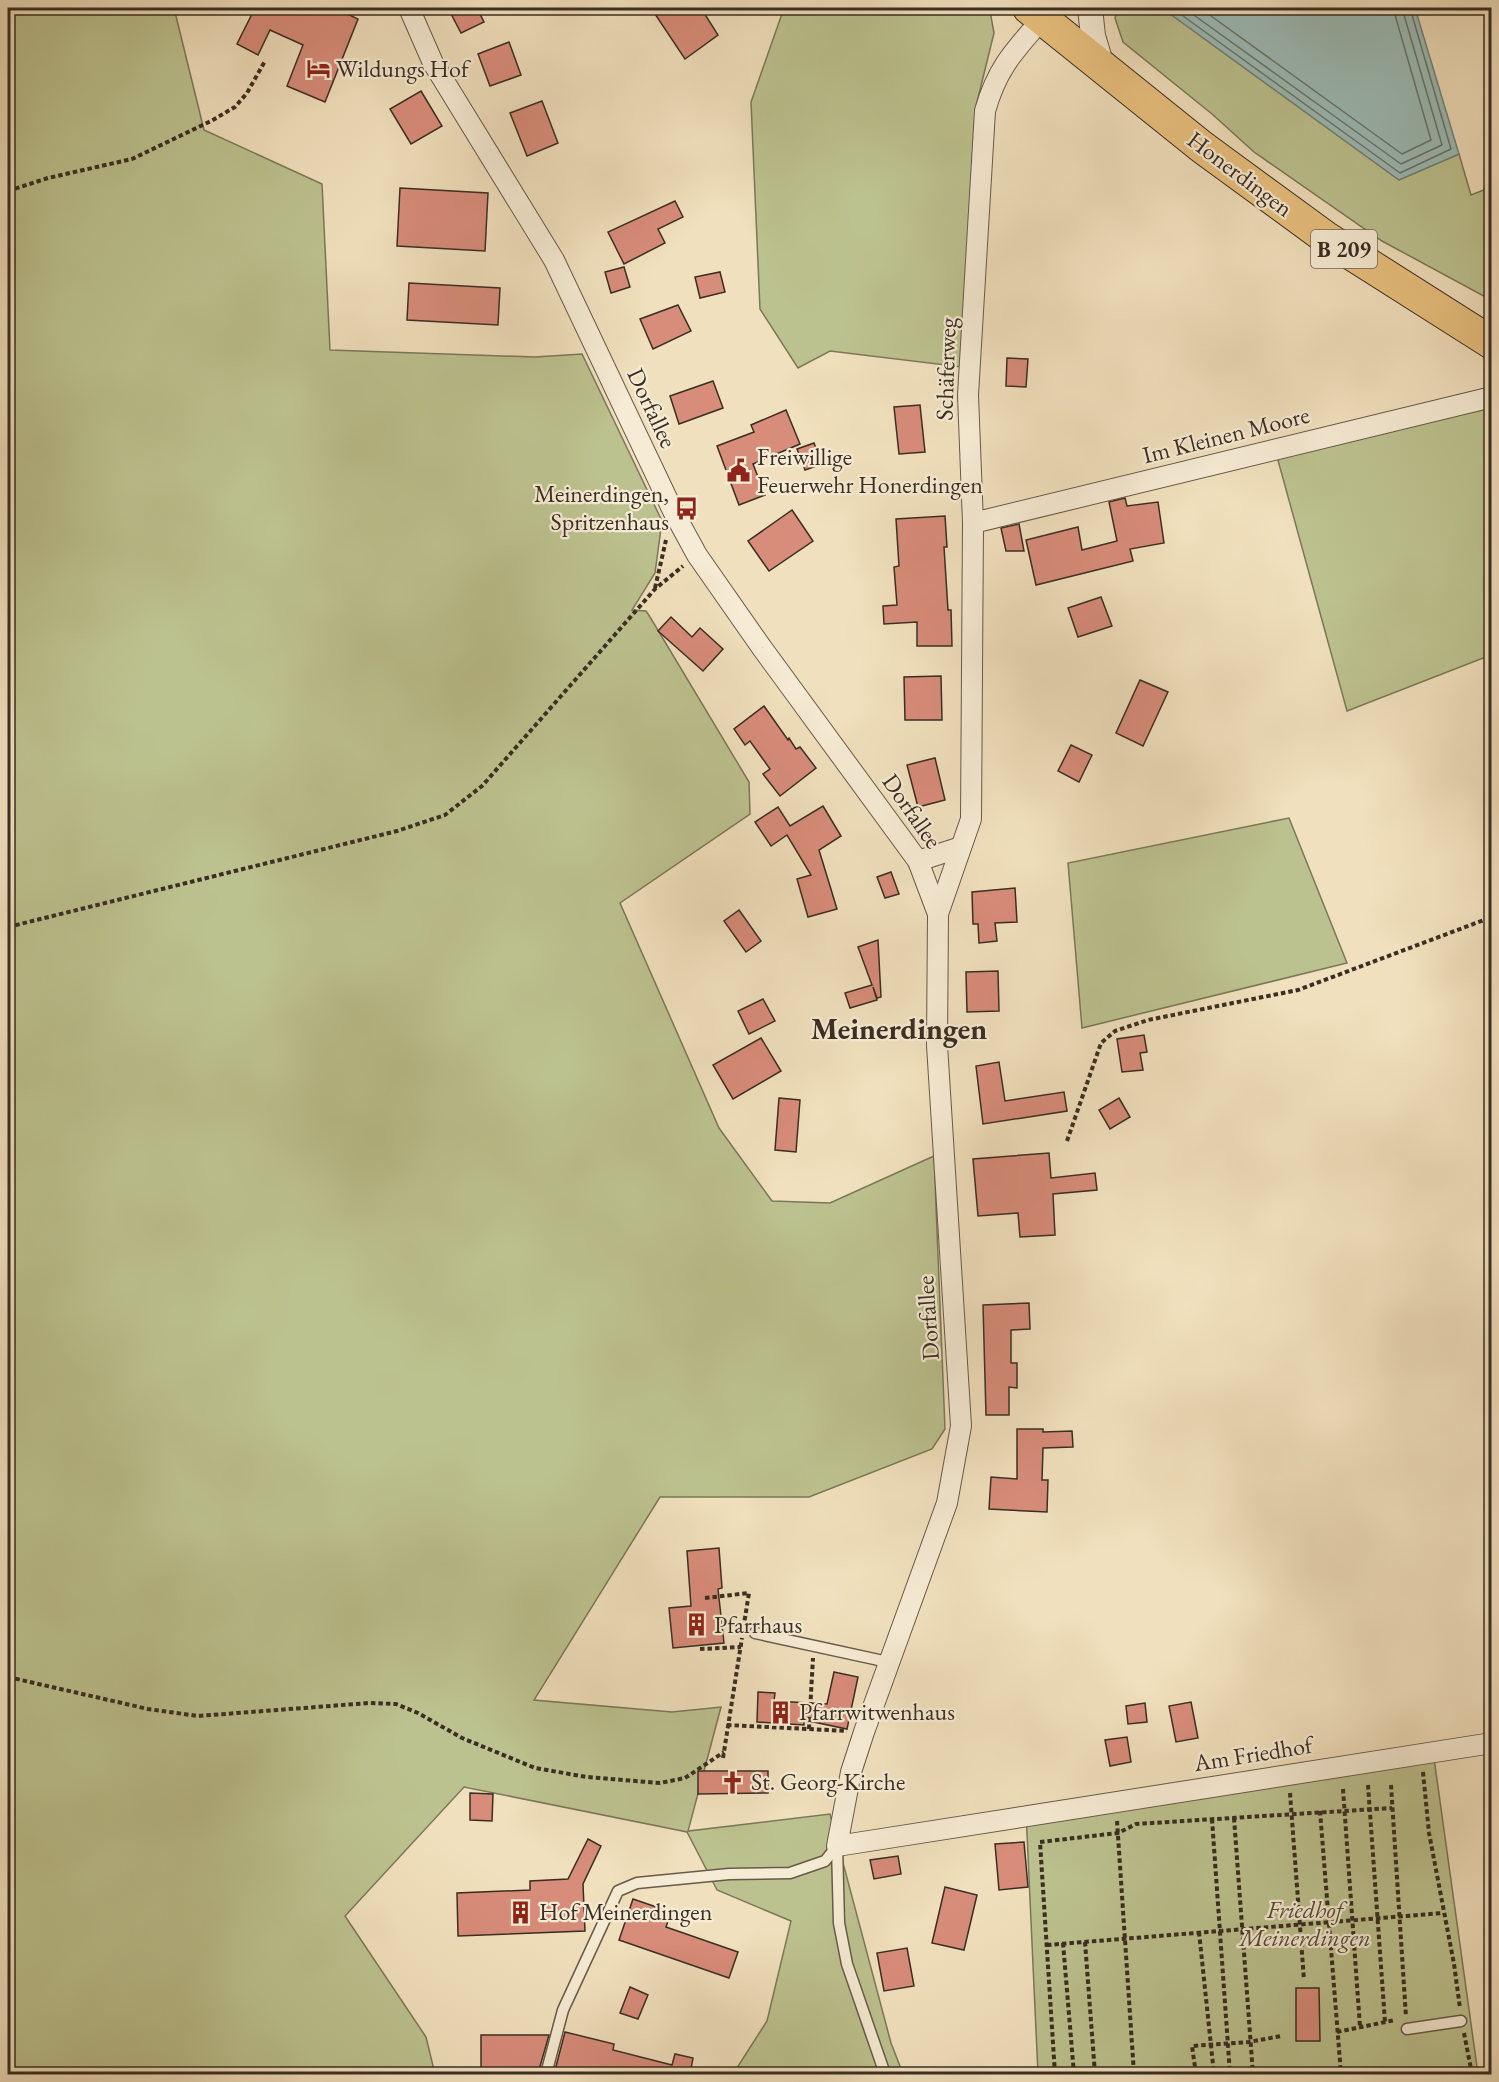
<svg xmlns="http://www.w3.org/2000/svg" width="1499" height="2082" font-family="'EB Garamond',serif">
	<rect width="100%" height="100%" fill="#f1e0bd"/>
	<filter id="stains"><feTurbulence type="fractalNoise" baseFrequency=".00333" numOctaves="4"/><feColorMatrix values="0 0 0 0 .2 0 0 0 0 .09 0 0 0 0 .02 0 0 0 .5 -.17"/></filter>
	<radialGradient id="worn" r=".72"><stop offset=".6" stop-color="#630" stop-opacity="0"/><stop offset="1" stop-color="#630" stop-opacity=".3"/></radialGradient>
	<g fill="#bcc28f" stroke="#7a7859" stroke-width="1.5">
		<polygon points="8,8 174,8 204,130 322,184 330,350 535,357 582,354 662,521 655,573 632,610 646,611 650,617 749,782 750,814 620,903 719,1128 772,1201 830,1203 934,1156 945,1429 932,1449 809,1497 660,1497 534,1700 672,1712 721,1707 688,1831 830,1814 891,2043 903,2074 733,2074 767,2021 791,1921 717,1890 687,1832 464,1787 345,1916 426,2037 435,2074 8,2074"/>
		<polygon points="784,8 985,8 990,11 994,33 975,110 981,256 962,367 830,351 798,368 760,309 751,102"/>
		<polygon points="1118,8 1162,8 1399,180 1459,154 1471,195 1491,187 1491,300 1382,241 1254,152 1212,114 1123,42 1115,18"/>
		<polygon points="1491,408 1491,655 1347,711 1276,453"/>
		<polygon points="1289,818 1347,963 1082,1028 1068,863"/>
		<polygon points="1433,1751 1478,2074 1038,2074 1026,1812"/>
	</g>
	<polygon fill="#9cbcb7" stroke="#74837c" stroke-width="1.5" points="1162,8 1415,8 1459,154 1399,180"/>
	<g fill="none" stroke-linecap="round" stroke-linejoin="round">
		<g stroke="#6a756d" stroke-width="1.5">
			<polyline points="1172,8 1400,173 1451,149 1410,8"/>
			<polyline points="1184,8 1401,164 1442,145 1402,8"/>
			<polyline points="1200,8 1402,154 1431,140 1393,8"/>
		</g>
	</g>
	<g fill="#d88c7a" stroke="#392e23" stroke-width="1.5">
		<polygon points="255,8 335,8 358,19 325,102 287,86 303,45 270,30 258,55 237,44"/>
		<polygon points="448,8 477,8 484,22 461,33"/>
		<polygon points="651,8 701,8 718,35 685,59"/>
		<polygon points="509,42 521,75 490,86 478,54"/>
		<polygon points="421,91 442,126 411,144 390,109"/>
		<polygon points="542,101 558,143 527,156 510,113"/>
		<polygon points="400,188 488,193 485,251 397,246"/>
		<polygon points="675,201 683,217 658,229 665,243 624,264 608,232"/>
		<polygon points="624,267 630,287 611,293 605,272"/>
		<polygon points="720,272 725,292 700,298 695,277"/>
		<polygon points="409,283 500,288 498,325 407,320"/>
		<polygon points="678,305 691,331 653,349 640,319"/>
		<polygon points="1007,358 1028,359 1026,387 1006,386"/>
		<polygon points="713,381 723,408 679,424 670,396"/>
		<polygon points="920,405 925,452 899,454 894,407"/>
		<polygon points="786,410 800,444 753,464 765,495 739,505 717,446 754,432 751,425"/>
		<polygon points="814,443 822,464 805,470 797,449"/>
		<polygon points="1125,498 1127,506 1158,502 1164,543 1130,549 1133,561 1036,585 1026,540 1078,527 1082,550 1117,541 1109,502"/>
		<polygon points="792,510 813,541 769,571 748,541"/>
		<polygon points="945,516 947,547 944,547 948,610 951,610 952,646 917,646 917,622 884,624 883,606 897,605 894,567 899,566 896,519"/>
		<polygon points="1019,524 1024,551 1006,551 1001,528"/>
		<polygon points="1101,597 1112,626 1078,637 1068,608"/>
		<polygon points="671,617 692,637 700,628 723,649 703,671 658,631"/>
		<polygon points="941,676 942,720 905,720 904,677"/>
		<polygon points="1140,680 1168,692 1143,746 1116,733"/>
		<polygon points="764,706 788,740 789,738 796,749 800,747 816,768 780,796 763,774 770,769 750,741 745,745 734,729"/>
		<polygon points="1071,745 1092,755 1079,782 1058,771"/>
		<polygon points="935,758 945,800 918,807 907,765"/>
		<polygon points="823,806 841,836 819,850 837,909 808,917 797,879 811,875 787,835 771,846 755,822 778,807 790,826"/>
		<polygon points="891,872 899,894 885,898 877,877"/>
		<polygon points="1015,888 1017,922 995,923 997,941 979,943 978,924 973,924 972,892"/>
		<polygon points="739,910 761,941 746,952 724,921"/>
		<polygon points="878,940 881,997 877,998 873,987 877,1000 850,1008 845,993 872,985 858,947"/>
		<polygon points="998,971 999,1011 967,1012 966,972"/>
		<polygon points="763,999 775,1021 749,1034 738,1011"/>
		<polygon points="1144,1035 1147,1052 1140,1053 1143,1070 1122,1072 1117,1039"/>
		<polygon points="761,1038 781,1071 733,1099 713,1065"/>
		<polygon points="999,1062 1005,1101 1064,1092 1067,1111 983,1124 976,1066"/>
		<polygon points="779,1098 800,1100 796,1152 775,1150"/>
		<polygon points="1119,1098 1130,1117 1110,1129 1099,1110"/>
		<polygon points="1049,1153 1051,1178 1095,1173 1097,1190 1053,1194 1055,1235 1020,1237 1018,1213 978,1216 973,1159"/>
		<polygon points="1029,1303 1030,1329 1011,1330 1011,1363 1017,1363 1017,1388 1009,1387 1009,1415 986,1415 983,1305"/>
		<polygon points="1017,1429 1043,1429 1043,1432 1072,1431 1073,1447 1043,1448 1042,1480 1048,1480 1047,1512 989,1509 991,1477 1017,1479"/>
		<polygon points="719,1548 722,1588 718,1589 724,1643 673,1648 669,1608 691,1606 687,1551"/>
		<polygon points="834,1672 858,1677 847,1729 804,1720 804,1725 757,1722 758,1692 775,1693 774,1701 827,1704"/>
		<polygon points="1191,1702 1198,1738 1176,1742 1169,1706"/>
		<polygon points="1145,1703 1147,1722 1128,1724 1126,1706"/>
		<polygon points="1127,1737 1131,1762 1110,1766 1105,1740"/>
		<polygon points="698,1771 768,1771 768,1793 698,1794"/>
		<polygon points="470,1793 493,1794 492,1821 470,1820"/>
		<polygon points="588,1839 601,1846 583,1884 585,1931 458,1936 457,1893 530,1890 530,1881 568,1879"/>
		<polygon points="1024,1842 1028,1887 999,1890 995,1844"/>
		<polygon points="898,1856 901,1874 874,1879 870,1860"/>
		<polygon points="945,1887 977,1895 964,1950 932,1943"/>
		<polygon points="633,1899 671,1912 666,1927 738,1952 729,1978 619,1940"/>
		<polygon points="907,1948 914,1986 884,1991 877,1953"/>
		<polygon points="630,1987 648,1995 638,2019 620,2013"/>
		<polygon points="1296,1988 1319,1988 1320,2041 1296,2041"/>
		<polygon points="565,2032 614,2044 613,2050 672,2065 675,2054 693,2058 690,2074 554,2074"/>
		<polygon points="481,2035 549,2035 539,2070 481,2071"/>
	</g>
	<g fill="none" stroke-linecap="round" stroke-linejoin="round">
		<defs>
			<g id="service">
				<polyline points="755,1633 888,1662"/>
				<polyline points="837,1846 839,1923 847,1964 885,2074"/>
				<polyline points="1407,2029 1461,2021"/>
				<polyline points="546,2074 563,2010 618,1891 637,1883 729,1874 790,1873 825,1861 837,1846"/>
			</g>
			<g id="minor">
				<polyline points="409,8 433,63 554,260 673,511 697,555 762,648 918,861 938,914 937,1045 961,1426 947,1503 864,1732 851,1772 837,1846 1492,1743"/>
				<polyline points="973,523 1492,397"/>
				<polyline points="918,861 961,847"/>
				<path d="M 938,914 L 971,819 L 973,523 L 968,395 L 985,111 C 997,68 1014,51 1043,18"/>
			</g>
			<polyline id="tertiary" points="1090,8 1093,36 1102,66"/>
			<polyline id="primary" points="1029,8 1202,147 1325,237 1492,343"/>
		</defs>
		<use href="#service" stroke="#675a4a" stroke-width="13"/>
		<use href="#minor" stroke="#675a4a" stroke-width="22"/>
		<use href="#tertiary" stroke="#675a4a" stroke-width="26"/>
		<use href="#primary" stroke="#392e23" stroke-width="34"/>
		<g stroke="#392e23" stroke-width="4" stroke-dasharray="4.5 3" stroke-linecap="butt">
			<polyline points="8,191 48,178 132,159 211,121 235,107 247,93 265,61"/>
			<polyline points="655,588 666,540"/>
			<polyline points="8,927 397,831 445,815 482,786 655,589 683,566"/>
			<polyline points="1067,1141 1101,1043 1115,1031 1148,1020 1298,990 1492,917"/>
			<polyline points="705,1598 749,1593 744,1624"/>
			<polyline points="700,1649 741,1647"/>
			<polyline points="8,1677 148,1709 198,1716 369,1703 396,1704 418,1713 462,1738 535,1768 587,1777 660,1783 685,1778 724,1752"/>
			<polyline points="727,1725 847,1731"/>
			<polyline points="809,1729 813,1658"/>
			<polyline points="723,1758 742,1638"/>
			<polyline points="1423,1772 1429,1833 1454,1964 1460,2008"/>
			<polyline points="1368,1785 1385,2022"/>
			<polyline points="1391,1785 1406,2017"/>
			<polyline points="1343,1789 1360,2027"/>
			<polyline points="1290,1793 1304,1980"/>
			<polyline points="1320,1811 1341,2074"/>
			<polyline points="1234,1818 1253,2074"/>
			<polyline points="1212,1819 1230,2074"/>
			<polyline points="1117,1821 1134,2074"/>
			<polyline points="1199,1932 1214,2074"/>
			<polyline points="1085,1942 1095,2074"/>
			<polyline points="1063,1943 1074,2074"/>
			<polyline points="1047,1945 1443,1913"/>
			<polyline points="1337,2032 1395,2020"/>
			<polyline points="1464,2033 1472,2074"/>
			<polyline points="1055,2074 1040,1842 1118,1833 1136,1824 1392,1808"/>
			<polyline points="1109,2074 1133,2072"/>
			<polyline points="1196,2074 1192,2046 1249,2042 1281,2036"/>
			<polyline points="1299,2074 1341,2069"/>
		</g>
		<use href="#service" stroke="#f6ebd4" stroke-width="10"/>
		<use href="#minor" stroke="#f6ebd4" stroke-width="20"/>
		<use href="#tertiary" stroke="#f6ebd4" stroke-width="24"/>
		<use href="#primary" stroke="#e8c07e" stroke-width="32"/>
	</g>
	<defs>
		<symbol id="hotel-bare" viewBox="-9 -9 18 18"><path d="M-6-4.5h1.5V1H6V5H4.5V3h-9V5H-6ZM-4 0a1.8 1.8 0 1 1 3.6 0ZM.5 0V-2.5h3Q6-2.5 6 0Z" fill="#8f2418" stroke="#f6ebd4" stroke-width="2.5" paint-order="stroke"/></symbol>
		<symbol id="civic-bare" viewBox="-9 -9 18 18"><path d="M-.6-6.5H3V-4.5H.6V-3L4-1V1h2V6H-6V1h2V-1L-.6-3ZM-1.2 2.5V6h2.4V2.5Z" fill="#8f2418" stroke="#f6ebd4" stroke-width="2.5" paint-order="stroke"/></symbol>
		<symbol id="bus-bare" viewBox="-9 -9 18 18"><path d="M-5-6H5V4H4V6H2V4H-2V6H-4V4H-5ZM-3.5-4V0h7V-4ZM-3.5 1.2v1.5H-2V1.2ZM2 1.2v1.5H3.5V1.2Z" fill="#8f2418" stroke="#f6ebd4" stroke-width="2.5" paint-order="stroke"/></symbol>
		<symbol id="building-bare" viewBox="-9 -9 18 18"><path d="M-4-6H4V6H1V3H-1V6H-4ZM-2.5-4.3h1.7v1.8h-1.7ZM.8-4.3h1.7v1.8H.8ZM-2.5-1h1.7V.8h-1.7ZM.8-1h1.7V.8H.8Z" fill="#8f2418" stroke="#f6ebd4" stroke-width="2.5" paint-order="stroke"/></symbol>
		<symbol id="church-bare" viewBox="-9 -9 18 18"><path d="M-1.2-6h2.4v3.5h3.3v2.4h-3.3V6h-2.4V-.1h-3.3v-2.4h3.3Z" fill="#8f2418" stroke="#f6ebd4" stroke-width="2.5" paint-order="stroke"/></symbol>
	</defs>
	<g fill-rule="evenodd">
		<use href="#hotel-bare" x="302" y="52" width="33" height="33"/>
		<use href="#civic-bare" x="722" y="454" width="33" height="33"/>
		<use href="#bus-bare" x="670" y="492" width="33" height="33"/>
		<use href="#building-bare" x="680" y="1608" width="33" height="33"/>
		<use href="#building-bare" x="764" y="1696" width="33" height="33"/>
		<use href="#church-bare" x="716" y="1766" width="33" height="33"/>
		<use href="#building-bare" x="504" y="1896" width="33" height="33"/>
	</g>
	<g text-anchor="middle" stroke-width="4.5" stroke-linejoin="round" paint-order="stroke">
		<rect fill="#f6ebd4" stroke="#726758" stroke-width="1.5" x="1311" y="230" width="66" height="38" rx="4.5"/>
		<g font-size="22" font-weight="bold" fill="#392e23">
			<text x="1344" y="257">B 209</text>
		</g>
		<g font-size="24" fill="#392e23" stroke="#f6ebd4" text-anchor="start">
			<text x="336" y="77">Wildungs Hof</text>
			<text x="757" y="465">Freiwillige<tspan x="757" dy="28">Feuerwehr Honerdingen</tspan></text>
			<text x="669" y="502" text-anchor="end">Meinerdingen,<tspan x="669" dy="28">Spritzenhaus</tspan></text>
			<text x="714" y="1633">Pfarrhaus</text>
			<text x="799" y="1720">Pfarrwitwenhaus</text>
			<text x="751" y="1790">St. Georg-Kirche</text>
			<text x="539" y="1920">Hof Meinerdingen</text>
		</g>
		<g font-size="24" fill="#392e23" stroke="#f6ebd4">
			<text transform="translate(1240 174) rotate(37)" y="8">Honerdingen</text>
			<text transform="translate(946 369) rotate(-88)" y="8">Schäferweg</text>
			<text transform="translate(652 408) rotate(65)" y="8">Dorfallee</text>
			<text transform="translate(1226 435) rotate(-14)" y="8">Im Kleinen Moore</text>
			<text transform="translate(912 811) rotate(55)" y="8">Dorfallee</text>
			<text transform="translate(928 1318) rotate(-94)" y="8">Dorfallee</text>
			<text transform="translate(1253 1754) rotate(-9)" y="8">Am Friedhof</text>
		</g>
		<g font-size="24" font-style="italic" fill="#534c39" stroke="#f6ebd4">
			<text x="1305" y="1918">Friedhof<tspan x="1305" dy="28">Meinerdingen</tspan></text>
		</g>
		<g font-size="30" font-weight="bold" fill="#392e23" stroke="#f6ebd4">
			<text x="899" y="1039">Meinerdingen</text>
		</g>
	</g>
	<rect width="1499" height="2082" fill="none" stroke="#f1e0bd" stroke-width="30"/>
	<rect x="9" y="9" width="1481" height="2064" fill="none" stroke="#392e23" stroke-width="3"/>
	<rect x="15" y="15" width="1469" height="2052" fill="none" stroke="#392e23" stroke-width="1.5"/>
	<rect width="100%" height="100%" filter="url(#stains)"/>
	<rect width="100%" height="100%" fill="url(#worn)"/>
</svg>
